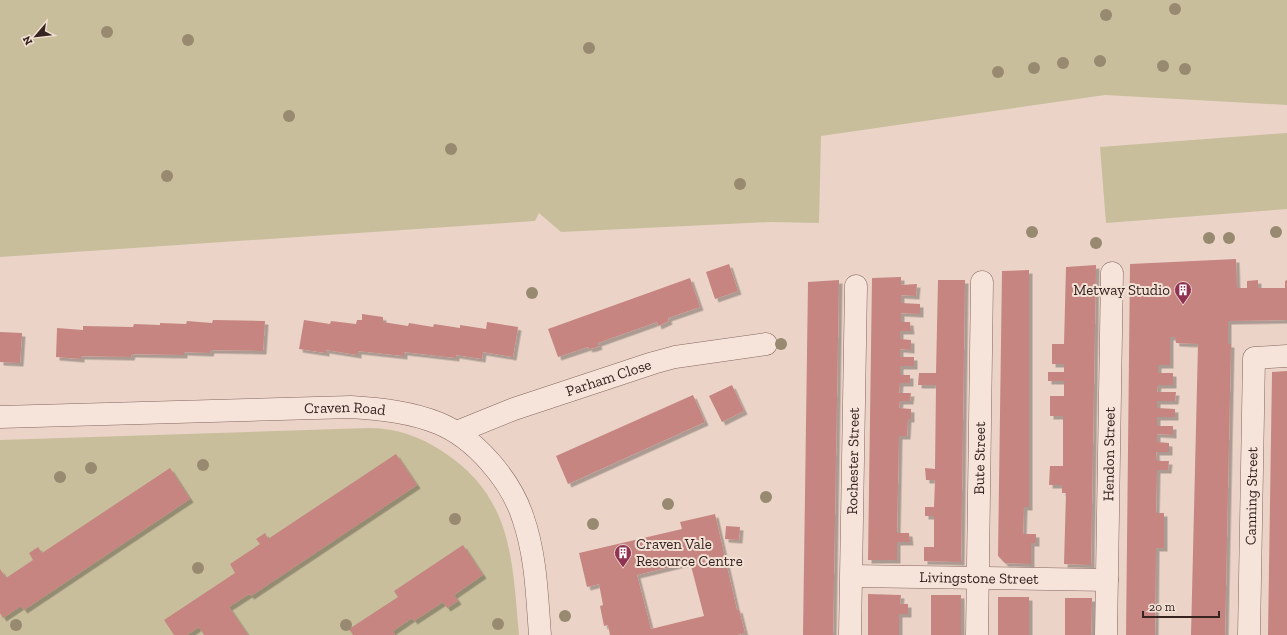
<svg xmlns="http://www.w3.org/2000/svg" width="1287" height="635" font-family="'Zilla Slab',serif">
	<defs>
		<filter id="shadow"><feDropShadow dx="3.5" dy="3.5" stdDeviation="0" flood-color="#0004"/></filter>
	</defs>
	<rect width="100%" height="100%" fill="#ebd4c7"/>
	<g fill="#c8be9c">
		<polygon points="0,0 1287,0 1287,105 1105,95 821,136 819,223 771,222 561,232 539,213 535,221 0,257"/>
		<polygon points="1287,133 1287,209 1106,223 1100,147"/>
		<path d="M 368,428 C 396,428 419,436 442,451 C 513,497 512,559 519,635 L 0,635 L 0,440 Z"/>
	</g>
	<g fill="#c68580" fill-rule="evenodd" filter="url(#shadow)">
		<polygon points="1236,259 1237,288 1247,288 1247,281 1258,280 1258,288 1285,288 1285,281 1287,280 1287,320 1228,321 1228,344 1231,344 1225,635 1191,635 1198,344 1176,343 1175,337 1170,337 1170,365 1158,365 1158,373 1173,373 1173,385 1158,385 1157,392 1176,392 1175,401 1157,401 1157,408 1175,409 1175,417 1157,417 1157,426 1173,426 1173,435 1157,434 1157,442 1169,443 1169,452 1156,452 1157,461 1169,461 1168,470 1157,470 1156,513 1164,513 1164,548 1156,548 1155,635 1126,635 1130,264"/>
		<polygon points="729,264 738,291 715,299 706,272"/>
		<polygon points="1096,265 1091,565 1064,564 1066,493 1062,493 1062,485 1049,485 1050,466 1063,466 1063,416 1050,416 1050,396 1064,396 1064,381 1048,381 1048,372 1064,372 1064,364 1052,364 1052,344 1064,344 1066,267"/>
		<polygon points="1029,270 1029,507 1024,507 1023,534 1036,534 1036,543 1031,543 1031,564 1005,563 998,556 1002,271"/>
		<polygon points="901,277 901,285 917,284 916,296 901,295 901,303 920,304 920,314 901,313 901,322 910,322 911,331 900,331 900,339 911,340 911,350 900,349 900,357 914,357 914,366 900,366 900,375 910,375 910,383 900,383 899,393 911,393 910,401 900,401 899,408 911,409 911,419 908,419 907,436 899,436 897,533 909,533 910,542 897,542 897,560 868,560 872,278"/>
		<polygon points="690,278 700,307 668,318 669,321 658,326 657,322 598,343 599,346 594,348 589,349 588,347 558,357 548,329"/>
		<polygon points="839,280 833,635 803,635 808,282"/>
		<polygon points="938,280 965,280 961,562 924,561 924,547 934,547 934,516 925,516 925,507 934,507 935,480 926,480 925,468 935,469 936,385 918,385 919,373 936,373"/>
		<polygon points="362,314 383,317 383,322 408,326 409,323 433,327 434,324 460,328 460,325 486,329 487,322 518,327 513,357 483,352 482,359 456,355 456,358 404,352 404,356 358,351 358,355 326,350 326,353 299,349 304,320 330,324 331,321 356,324 357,320 362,320"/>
		<polygon points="213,320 265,321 263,351 211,350 210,353 184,352 184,355 132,354 131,357 81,356 81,359 56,357 57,328 83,330 83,326 133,327 134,324 160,325 160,323 186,324 187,321 212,323"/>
		<polygon points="0,332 22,333 20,363 0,362"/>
		<polygon points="1287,371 1287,635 1268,635 1272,372"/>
		<polygon points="732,385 744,411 722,422 709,396"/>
		<polygon points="693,395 705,422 568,484 556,456"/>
		<polygon points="396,454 417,485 251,596 249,594 229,607 248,635 204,635 199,627 187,635 174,635 164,620 235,573 230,564 260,544 256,539 265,533 268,539"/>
		<polygon points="170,468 190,499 24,610 21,606 3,618 0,613 0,569 6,578 33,560 29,553 38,547 42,553"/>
		<path d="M 715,514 L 737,610 L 739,609 L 745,633 L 737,635 L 610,635 L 608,625 L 604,626 L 600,606 L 603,605 L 599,584 L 587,587 L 579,553 L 682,529 L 680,522 ZM 690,562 L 704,616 L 651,629 L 637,575 Z"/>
		<polygon points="726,526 740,527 739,540 725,539"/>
		<polygon points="463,545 483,575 454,595 458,601 447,608 443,602 414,621 412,618 393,631 395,635 353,635 349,629 398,597 394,591"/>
		<polygon points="868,594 901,595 900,604 908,604 908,614 899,614 899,635 868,635"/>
		<rect x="931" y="595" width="30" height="40"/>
		<rect x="998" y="597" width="31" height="38"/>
		<polygon points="1065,598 1092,598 1091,635 1065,635"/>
	</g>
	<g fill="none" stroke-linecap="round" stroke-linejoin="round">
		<defs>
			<g id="minor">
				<path id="s1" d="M 0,417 L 351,407 C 381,409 410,412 438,423 C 475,438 511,480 523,518 C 536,555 537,596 540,635"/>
				<path id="s2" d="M 457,432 L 514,409 L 653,363 L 675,357 L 766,344"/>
				<path id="s3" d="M 852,576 L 1107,580"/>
				<path id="s4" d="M 850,635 L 856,286"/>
				<path id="s5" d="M 977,635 L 982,282"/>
				<path id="s6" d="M 1106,635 L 1112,273"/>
				<path id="s7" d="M 1249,635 L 1254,358 L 1287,356"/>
			</g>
		</defs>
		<use href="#minor" stroke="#85655e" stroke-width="23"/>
		<use href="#minor" stroke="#f6e4da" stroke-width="22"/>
	</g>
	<g fill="#978a70">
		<circle cx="1175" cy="9" r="6"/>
		<circle cx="1106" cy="15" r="6"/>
		<circle cx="107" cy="32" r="6"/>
		<circle cx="188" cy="40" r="6"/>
		<circle cx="589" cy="48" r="6"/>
		<circle cx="1100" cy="61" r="6"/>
		<circle cx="1063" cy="63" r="6"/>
		<circle cx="1163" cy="66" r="6"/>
		<circle cx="1034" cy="68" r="6"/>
		<circle cx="1185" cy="69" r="6"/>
		<circle cx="998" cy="72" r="6"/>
		<circle cx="289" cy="116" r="6"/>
		<circle cx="451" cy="149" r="6"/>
		<circle cx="167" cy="176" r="6"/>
		<circle cx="740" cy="184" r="6"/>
		<circle cx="1032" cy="232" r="6"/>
		<circle cx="1276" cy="232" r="6"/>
		<circle cx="1209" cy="238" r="6"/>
		<circle cx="1229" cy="238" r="6"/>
		<circle cx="1096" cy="243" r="6"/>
		<circle cx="532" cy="293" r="6"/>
		<circle cx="781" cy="344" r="6"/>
		<circle cx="203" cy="465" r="6"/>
		<circle cx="91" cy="468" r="6"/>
		<circle cx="60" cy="477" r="6"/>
		<circle cx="766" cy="497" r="6"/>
		<circle cx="668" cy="504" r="6"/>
		<circle cx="455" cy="519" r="6"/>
		<circle cx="593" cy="524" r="6"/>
		<circle cx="198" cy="568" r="6"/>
		<circle cx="565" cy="616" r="6"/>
		<circle cx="498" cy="624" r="6"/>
		<circle cx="16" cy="625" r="6"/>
		<circle cx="346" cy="625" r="6"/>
	</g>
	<defs>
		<symbol id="building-pin" viewBox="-11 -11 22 30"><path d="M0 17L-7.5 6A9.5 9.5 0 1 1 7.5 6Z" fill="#903353" stroke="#f3e1d6"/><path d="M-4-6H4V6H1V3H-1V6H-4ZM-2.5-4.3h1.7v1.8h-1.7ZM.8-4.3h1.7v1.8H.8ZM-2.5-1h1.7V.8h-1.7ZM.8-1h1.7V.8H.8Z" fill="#fff"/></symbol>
	</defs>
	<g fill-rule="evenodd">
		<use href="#building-pin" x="1173" y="280" width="20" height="27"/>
		<use href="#building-pin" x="613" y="543" width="20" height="27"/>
	</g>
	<g text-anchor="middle" stroke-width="4" stroke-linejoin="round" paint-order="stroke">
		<g font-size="15" fill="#372420" stroke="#f3e1d6" text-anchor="end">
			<text x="1170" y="295">Metway Studio</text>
			<text x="636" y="549" text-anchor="start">Craven Vale<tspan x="636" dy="17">Resource Centre</tspan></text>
		</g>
		<g font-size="15" fill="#372420" stroke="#f3e1d6">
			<text dy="5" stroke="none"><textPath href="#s2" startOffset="161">Parham Close</textPath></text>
			<text dy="5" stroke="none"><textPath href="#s1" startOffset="345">Craven Road</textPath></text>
			<text dy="5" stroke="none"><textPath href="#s6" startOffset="181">Hendon Street</textPath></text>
			<text dy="5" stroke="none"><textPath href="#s5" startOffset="177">Bute Street</textPath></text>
			<text dy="5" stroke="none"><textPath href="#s4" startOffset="174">Rochester Street</textPath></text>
			<text dy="5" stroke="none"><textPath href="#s7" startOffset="139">Canning Street</textPath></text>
			<text dy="5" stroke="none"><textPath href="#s3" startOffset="127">Livingstone Street</textPath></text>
		</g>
	</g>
	<g transform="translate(36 36) rotate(242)" stroke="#f3e1d6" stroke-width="3" paint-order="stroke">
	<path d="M0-3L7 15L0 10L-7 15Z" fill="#372420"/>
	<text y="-6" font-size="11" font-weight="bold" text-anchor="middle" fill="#372420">N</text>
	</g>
	<path d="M1143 611v6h76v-6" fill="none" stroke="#372420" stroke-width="2"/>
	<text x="1149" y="611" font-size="12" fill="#372420" stroke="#f3e1d6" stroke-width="3" paint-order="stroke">20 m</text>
</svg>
